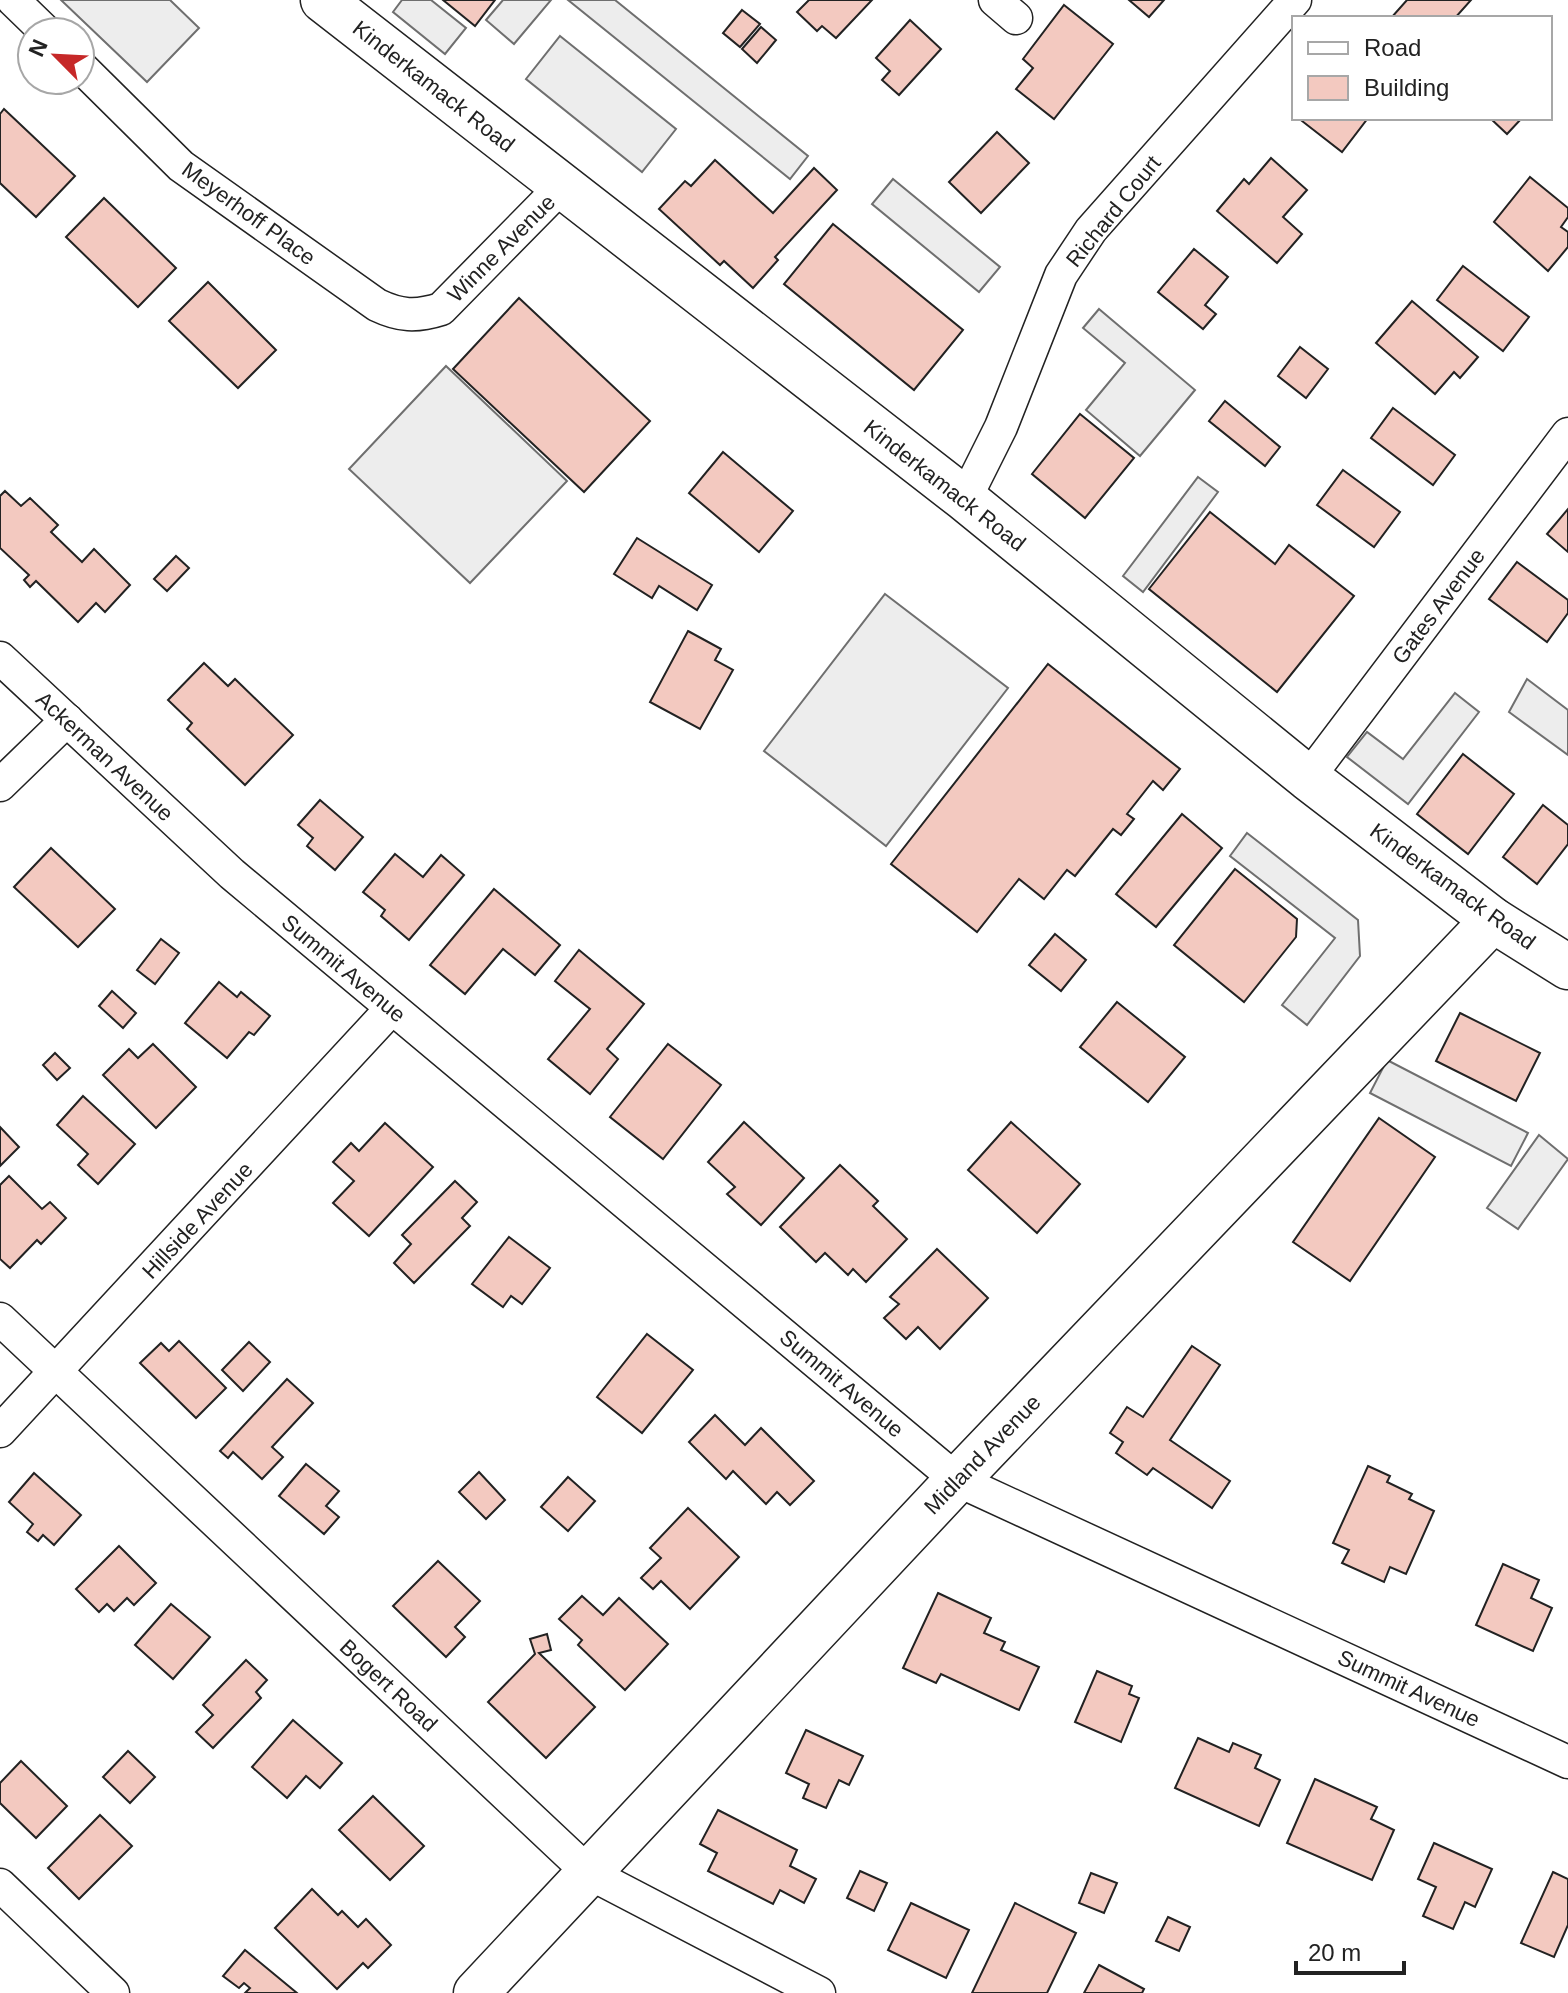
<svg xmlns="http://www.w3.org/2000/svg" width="1568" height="1993" font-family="Helvetica,sans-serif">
	<rect width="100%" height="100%" fill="#fff"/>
	<g fill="#ededed" stroke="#6f6f6f" stroke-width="2">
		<polygon points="61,0 170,0 199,28 147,82"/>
		<polygon points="402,0 431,0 466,28 445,54 393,12"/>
		<polygon points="503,0 551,0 514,44 486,20"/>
		<polygon points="568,0 615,0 808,156 790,179"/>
		<polygon points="560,36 676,129 642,172 526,79"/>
		<polygon points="893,179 1000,267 979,292 872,204"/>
		<polygon points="1099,309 1195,390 1140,456 1086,410 1125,363 1083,328"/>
		<polygon points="446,366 567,481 470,583 349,469"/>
		<polygon points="1198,477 1218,492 1143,592 1123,576"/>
		<polygon points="885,594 1008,688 886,846 764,751"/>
		<polygon points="1527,679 1568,710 1568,755 1509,712"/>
		<polygon points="1455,693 1479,712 1408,804 1347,757 1367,732 1403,759"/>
		<polygon points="1247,833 1358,920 1360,956 1307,1025 1282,1005 1335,938 1230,856"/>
		<polygon points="1387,1060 1528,1133 1511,1166 1370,1093"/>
		<polygon points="1539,1135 1568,1159 1518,1229 1487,1208"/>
	</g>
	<g fill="#f3c9c0" stroke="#222" stroke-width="2">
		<polygon points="443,0 495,0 475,26"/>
		<polygon points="809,0 872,0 836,38 822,26 817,31 797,12"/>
		<polygon points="1129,0 1164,0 1149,17"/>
		<polygon points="1407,0 1471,0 1455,18 1391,18"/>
		<polygon points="1064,5 1113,44 1054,119 1016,89 1033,68 1023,59"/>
		<polygon points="742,10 760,24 740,47 723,33"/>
		<polygon points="910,20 941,49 899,95 882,80 890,71 876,58"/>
		<polygon points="761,27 776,40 757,63 742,49"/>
		<polygon points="4,109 75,176 36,217 0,183 0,114"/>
		<polygon points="1305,118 1368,118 1342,152 1302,121"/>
		<polygon points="1490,118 1522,118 1507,134"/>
		<polygon points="997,132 1029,163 981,213 949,182"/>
		<polygon points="1271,158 1307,190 1283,217 1302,234 1277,263 1217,211 1244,179 1249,184"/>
		<polygon points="715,160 773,213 814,168 837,190 775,257 778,260 753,288 724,261 720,265 659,209 685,181 691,186"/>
		<polygon points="1530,177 1568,208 1568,217 1561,227 1568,232 1568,247 1548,271 1494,222"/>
		<polygon points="104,198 176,268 138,307 66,237"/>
		<polygon points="833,224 963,330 914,390 784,284"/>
		<polygon points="1194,249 1228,277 1205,305 1216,314 1203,329 1158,292"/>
		<polygon points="1463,266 1529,317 1503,351 1437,300"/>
		<polygon points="208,282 276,350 238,388 169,321"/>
		<polygon points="519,298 650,421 584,492 453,369"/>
		<polygon points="1412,301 1478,357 1460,378 1454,372 1435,394 1376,343"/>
		<polygon points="1300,347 1328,369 1306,398 1278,376"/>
		<polygon points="1225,401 1280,447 1265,466 1209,421"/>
		<polygon points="1393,408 1455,455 1433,485 1371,438"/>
		<polygon points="1080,414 1134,458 1085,518 1032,474"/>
		<polygon points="723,452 793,511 759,552 689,493"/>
		<polygon points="1343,470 1400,512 1374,547 1317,505"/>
		<polygon points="5,491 21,506 30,498 58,525 51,532 82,562 94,549 130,585 105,612 96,603 78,622 36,581 30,587 24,580 29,575 0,548 0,496"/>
		<polygon points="1568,509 1568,552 1547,534"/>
		<polygon points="1210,512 1275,564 1289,545 1354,596 1277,692 1149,589"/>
		<polygon points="637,538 712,585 697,610 659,586 652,598 614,574"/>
		<polygon points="176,556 189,568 167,591 154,579"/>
		<polygon points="1517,562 1568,600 1568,613 1547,642 1489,599"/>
		<polygon points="688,631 721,649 715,660 733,670 700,729 650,702"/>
		<polygon points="204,663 228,686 235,679 293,735 245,785 187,729 192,723 168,700"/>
		<polygon points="1048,664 1180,769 1163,790 1153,781 1127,814 1134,819 1121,835 1113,829 1075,876 1067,870 1044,899 1019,879 977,932 891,864"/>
		<polygon points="1463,754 1514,794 1468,854 1417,814"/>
		<polygon points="320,800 363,837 335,870 307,846 313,838 298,825"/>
		<polygon points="1543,805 1568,825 1568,844 1537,884 1503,857"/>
		<polygon points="1182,814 1222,848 1156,927 1116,894"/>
		<polygon points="51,848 115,909 78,947 14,887"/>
		<polygon points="395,854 423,877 441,855 464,875 409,940 381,916 385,910 363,892"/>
		<polygon points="1235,869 1297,919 1296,937 1244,1002 1174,945"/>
		<polygon points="494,889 560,945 535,975 503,949 465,994 430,965"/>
		<polygon points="1055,934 1086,960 1061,991 1029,965"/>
		<polygon points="161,939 179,953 155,984 137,970"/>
		<polygon points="579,950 644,1004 607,1049 618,1059 590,1094 548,1059 590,1009 555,981"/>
		<polygon points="219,982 237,997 241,992 270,1016 254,1035 249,1032 227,1058 185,1023"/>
		<polygon points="112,991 136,1013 123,1028 99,1006"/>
		<polygon points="1117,1002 1185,1057 1148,1102 1080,1047"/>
		<polygon points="1460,1013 1540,1053 1516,1101 1436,1061"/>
		<polygon points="153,1044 196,1087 156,1128 103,1075 129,1049 138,1058"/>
		<polygon points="668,1044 721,1085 663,1159 610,1117"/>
		<polygon points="55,1053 70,1068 57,1080 43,1065"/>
		<polygon points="83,1096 135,1144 98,1184 78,1165 88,1154 57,1125"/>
		<polygon points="1379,1118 1435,1157 1350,1281 1293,1242"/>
		<polygon points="744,1122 804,1178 761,1225 727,1194 735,1187 708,1162"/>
		<polygon points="1011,1122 1080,1184 1037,1233 968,1170"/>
		<polygon points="385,1123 433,1167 369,1236 333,1203 354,1181 333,1162 351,1143 359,1151"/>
		<polygon points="0,1127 19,1147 0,1166"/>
		<polygon points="840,1165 878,1201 873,1206 907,1239 866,1282 853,1269 848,1275 825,1253 816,1262 780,1227"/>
		<polygon points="9,1176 42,1209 50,1202 66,1218 41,1244 37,1240 10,1268 0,1259 0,1185"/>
		<polygon points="455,1181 477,1202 462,1218 470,1226 414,1283 394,1263 411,1244 402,1235"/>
		<polygon points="509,1237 550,1268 522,1304 511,1296 503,1307 472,1284"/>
		<polygon points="937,1249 988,1298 940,1349 918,1327 906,1339 884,1318 899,1304 890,1297"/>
		<polygon points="647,1334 693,1370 642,1433 597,1397"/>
		<polygon points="179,1341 226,1388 196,1418 140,1363 161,1343 169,1351"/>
		<polygon points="249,1342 270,1362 243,1391 222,1370"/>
		<polygon points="1192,1346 1220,1365 1170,1440 1230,1481 1212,1508 1153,1468 1147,1475 1116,1453 1123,1442 1110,1433 1127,1407 1143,1417"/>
		<polygon points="287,1379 313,1403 272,1447 283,1457 262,1479 233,1452 228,1458 220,1451"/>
		<polygon points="715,1415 745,1445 761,1428 814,1481 790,1505 777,1492 766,1504 733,1471 726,1479 689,1442"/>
		<polygon points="306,1464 339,1491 326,1506 339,1517 324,1534 279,1496"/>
		<polygon points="1368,1466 1390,1476 1387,1482 1412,1494 1409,1499 1434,1511 1406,1574 1390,1567 1384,1582 1342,1563 1349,1550 1333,1543"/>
		<polygon points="479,1472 505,1500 486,1519 459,1492"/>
		<polygon points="34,1473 81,1515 54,1545 43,1535 38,1541 27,1532 33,1524 9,1502"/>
		<polygon points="568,1477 595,1501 568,1531 541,1507"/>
		<polygon points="688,1508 739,1557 690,1609 661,1581 653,1589 641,1578 661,1558 650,1548"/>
		<polygon points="119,1546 156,1583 134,1605 127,1598 114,1611 107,1604 99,1612 76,1589"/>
		<polygon points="438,1561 480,1601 455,1627 465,1637 446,1657 393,1606"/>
		<polygon points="1503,1564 1539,1580 1531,1598 1552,1608 1533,1651 1476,1625"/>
		<polygon points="938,1593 991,1618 984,1633 1005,1642 1001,1650 1039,1667 1019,1710 941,1674 936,1683 903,1668"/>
		<polygon points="582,1596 603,1615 619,1598 668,1644 625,1690 578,1645 582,1640 559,1619"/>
		<polygon points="171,1604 210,1637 173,1679 135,1645"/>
		<polygon points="547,1634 551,1650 539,1653 595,1707 546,1758 488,1702 535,1654 530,1639"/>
		<polygon points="246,1660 267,1680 256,1692 261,1698 213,1748 196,1732 213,1715 203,1705"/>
		<polygon points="1097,1671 1132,1686 1129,1694 1139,1698 1121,1742 1075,1722"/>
		<polygon points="293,1720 342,1763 320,1788 306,1776 287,1798 252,1767"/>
		<polygon points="806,1730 863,1756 849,1785 839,1780 826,1808 803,1798 809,1784 786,1773"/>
		<polygon points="1198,1738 1229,1752 1233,1743 1261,1755 1255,1768 1280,1780 1259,1826 1175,1788"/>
		<polygon points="128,1751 155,1777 130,1803 103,1777"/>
		<polygon points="21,1761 67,1806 36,1838 0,1803 0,1783"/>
		<polygon points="1315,1779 1377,1807 1371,1819 1394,1830 1372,1880 1287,1843"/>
		<polygon points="373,1796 424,1846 390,1880 339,1830"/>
		<polygon points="718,1810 797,1850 790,1866 816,1879 804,1903 780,1890 773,1904 708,1871 717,1853 700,1844"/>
		<polygon points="100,1815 132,1846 79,1899 48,1868"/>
		<polygon points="1434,1843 1492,1869 1475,1907 1465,1902 1453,1929 1423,1916 1436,1887 1418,1879"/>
		<polygon points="860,1871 887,1883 874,1911 847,1898"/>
		<polygon points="1553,1872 1568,1879 1568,1925 1554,1957 1521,1943"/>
		<polygon points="1091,1873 1117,1883 1104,1913 1079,1903"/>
		<polygon points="312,1889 338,1915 342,1911 358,1927 366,1919 391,1945 368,1968 363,1963 337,1989 275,1928"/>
		<polygon points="911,1903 969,1930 946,1978 888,1950"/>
		<polygon points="1015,1903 1076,1933 1047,1993 972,1993"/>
		<polygon points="1168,1917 1190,1927 1179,1951 1156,1941"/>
		<polygon points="245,1950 297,1993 245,1993 250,1988 244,1983 239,1988 223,1976"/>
		<polygon points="1099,1965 1144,1989 1142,1993 1084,1993"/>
	</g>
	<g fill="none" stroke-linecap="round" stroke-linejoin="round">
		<defs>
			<g id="street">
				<polyline points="13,0 46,32"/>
				<polyline points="995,0 1016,18"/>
				<path d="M 80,66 L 181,166 L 377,305 C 400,316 416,317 441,309 L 562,186"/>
				<polyline points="965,499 1001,427 1061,275 1091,230 1295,0"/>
				<polyline points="0,658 232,874 957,1480 1568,1762"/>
				<polyline points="1308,778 1568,434"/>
				<polyline points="0,785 67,720"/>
				<polyline points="0,1319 589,1873 819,1993"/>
				<polyline points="0,1431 392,1008"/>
				<polyline points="0,1885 113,1993"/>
			</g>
			<polyline id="secondary" points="476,1993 957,1480 1493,920"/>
			<polyline id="primary" points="323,0 965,499 1308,778 1493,920 1568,967"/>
		</defs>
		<use href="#street" stroke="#222" stroke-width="35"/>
		<use href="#secondary" stroke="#222" stroke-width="47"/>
		<use href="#primary" stroke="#222" stroke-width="47"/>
		<use href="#street" stroke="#fff" stroke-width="32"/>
		<use href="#secondary" stroke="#fff" stroke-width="44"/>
		<use href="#primary" stroke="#fff" stroke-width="44"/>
	</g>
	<g text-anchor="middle" stroke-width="6" stroke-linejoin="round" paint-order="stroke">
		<g font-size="22" fill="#222" stroke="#fff">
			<text transform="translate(434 86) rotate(38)" y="8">Kinderkamack Road</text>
			<text transform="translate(1113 211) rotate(-51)" y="8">Richard Court</text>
			<text transform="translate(249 213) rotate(36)" y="8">Meyerhoff Place</text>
			<text transform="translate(501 248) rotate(-45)" y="8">Winne Avenue</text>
			<text transform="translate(945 485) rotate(38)" y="8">Kinderkamack Road</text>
			<text transform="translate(1438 606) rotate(-53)" y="8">Gates Avenue</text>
			<text transform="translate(105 756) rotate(43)" y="8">Ackerman Avenue</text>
			<text transform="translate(1453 886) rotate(36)" y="8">Kinderkamack Road</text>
			<text transform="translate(344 968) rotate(40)" y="8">Summit Avenue</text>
			<text transform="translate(197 1220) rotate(-47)" y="8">Hillside Avenue</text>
			<text transform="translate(842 1383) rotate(40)" y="8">Summit Avenue</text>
			<text transform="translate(982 1454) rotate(-46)" y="8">Midland Avenue</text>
			<text transform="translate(389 1685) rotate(43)" y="8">Bogert Road</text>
			<text transform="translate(1409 1688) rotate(25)" y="8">Summit Avenue</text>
		</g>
	</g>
	<rect x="1292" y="16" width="260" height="104" fill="#ffffff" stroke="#a7a7a7" stroke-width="2"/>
	<rect x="1308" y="42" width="40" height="12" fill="#ffffff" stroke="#a7a7a7" stroke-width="2"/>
	<text x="1364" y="56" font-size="24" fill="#222222">Road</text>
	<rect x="1308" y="76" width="40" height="24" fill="#f3c9c0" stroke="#a7a7a7" stroke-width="2"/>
	<text x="1364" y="96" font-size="24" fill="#222222">Building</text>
	<g transform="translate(56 56) rotate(294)"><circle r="38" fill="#ffffff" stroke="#a7a7a7" stroke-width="2"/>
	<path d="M0-6L14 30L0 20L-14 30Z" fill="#c62828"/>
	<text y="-12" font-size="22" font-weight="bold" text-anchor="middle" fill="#222222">N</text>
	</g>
	<path d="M1296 1961v12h108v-12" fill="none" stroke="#222222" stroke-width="4"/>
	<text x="1308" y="1961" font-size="24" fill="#222222" stroke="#ffffff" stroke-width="6" paint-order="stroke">20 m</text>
</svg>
